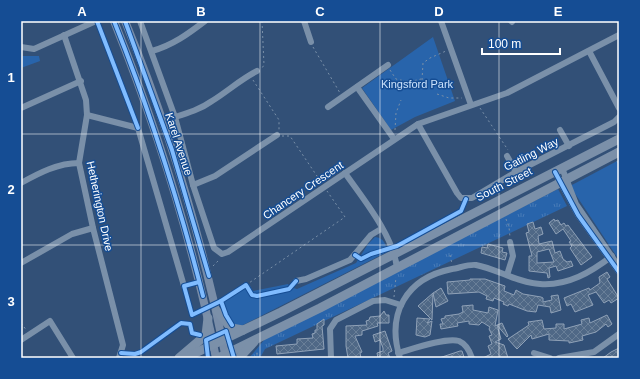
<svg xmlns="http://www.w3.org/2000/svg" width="640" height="379" font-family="Helvetica,sans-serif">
	<defs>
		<pattern id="grass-tufts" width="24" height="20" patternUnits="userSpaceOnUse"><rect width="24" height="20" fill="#2864ab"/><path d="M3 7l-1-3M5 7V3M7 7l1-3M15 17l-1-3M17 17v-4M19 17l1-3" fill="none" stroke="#487bb8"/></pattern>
		<pattern id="building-cross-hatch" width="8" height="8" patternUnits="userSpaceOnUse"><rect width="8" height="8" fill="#4f6886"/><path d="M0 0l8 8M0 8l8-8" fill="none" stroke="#697f98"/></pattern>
	</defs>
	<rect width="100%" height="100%" fill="#325077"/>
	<polygon fill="url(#grass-tufts)" points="558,189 567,206 265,349 260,358 249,358 265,339"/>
	<g fill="#2864ab">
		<polygon points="433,37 455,101 415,117 391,130 362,88"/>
		<polygon points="21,56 39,56 40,61 21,68"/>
		<polygon points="619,160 619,260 570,186"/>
		<path d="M 375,237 C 384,238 386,244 387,252 L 241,326 L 232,324 L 225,313 L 223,302 L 249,284 L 253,291 L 288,284 L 290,287 L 297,289 L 356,263 L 368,244 Z"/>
	</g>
	<g fill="url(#building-cross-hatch)" stroke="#8fa1b7" fill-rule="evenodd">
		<polygon points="554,219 555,221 558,220 561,225 564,223 566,226 568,225 592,257 581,265 570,248 572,246 569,242 571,241 563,229 556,234 549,223"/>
		<path d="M 533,222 L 535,229 L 541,227 L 543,234 L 538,236 L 539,244 L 552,241 L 555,253 L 560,251 L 563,259 L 567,262 L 571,261 L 573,266 L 558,271 L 556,266 L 549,268 L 550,277 L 548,278 L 547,273 L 529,271 L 529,256 L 532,256 L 526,233 L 529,232 L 527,224 ZM 549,249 L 554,262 L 537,263 L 537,252 Z"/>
		<polygon points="488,244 503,248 502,252 507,253 505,260 481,253 482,247 487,248"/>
		<polygon points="607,272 610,277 607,279 619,298 611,303 609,300 604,303 596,292 588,295 593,305 575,312 571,304 567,306 564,298 589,288 590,290 600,283 599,277"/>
		<polygon points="470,279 485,279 505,286 504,291 514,295 516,290 523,294 541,297 543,298 543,302 552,300 551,296 558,295 561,310 551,313 550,307 538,305 536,312 527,311 509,304 508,306 503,304 504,302 494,298 493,301 486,299 487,296 479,292 448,294 447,282 470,280"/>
		<polygon points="441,288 448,301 436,307 433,293"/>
		<polygon points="433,293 432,320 418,306"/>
		<polygon points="473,305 473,310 488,313 489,307 498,310 495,326 497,325 501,339 495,342 504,345 508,358 483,358 491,354 488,346 492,344 489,336 492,335 489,329 490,327 482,322 479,325 469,324 469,321 457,323 458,326 441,329 440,324 443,324 441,319 445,318 445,316 459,314 463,312 462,306"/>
		<polygon points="384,311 386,315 389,315 389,323 377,323 378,326 362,331 362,335 355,336 362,352 360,353 361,358 348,358 346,346 346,326 367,325 366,321 369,320 370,317 380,316"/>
		<polygon points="607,315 612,324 608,327 606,324 596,332 582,336 583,340 569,343 569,341 549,340 549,334 532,339 531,335 517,349 508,339 529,325 528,322 542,320 544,329 556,328 556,324 564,324 564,329 582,324 581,320 589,318 590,323"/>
		<polygon points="417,318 430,319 427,323 432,321 430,335 425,337 416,335"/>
		<polygon points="324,319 324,325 322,326 324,349 277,354 276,346 297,344 297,339 313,338 312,334 315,333 315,330 317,330 317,324"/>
		<polygon points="502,323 508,336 507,337 497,325"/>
		<polygon points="385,331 392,351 388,353 390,358 378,358 377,353 383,351 383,348 380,340 375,342 373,335"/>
		<polygon points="619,348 619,358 603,358 611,352"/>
		<polygon points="460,351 462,351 464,357 439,358"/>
	</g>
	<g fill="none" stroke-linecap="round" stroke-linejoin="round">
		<g stroke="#7a90a9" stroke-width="1" stroke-dasharray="2 3" stroke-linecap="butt">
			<polyline points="262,21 264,65 262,68"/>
			<polyline points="313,47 340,93"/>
			<polyline points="390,70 396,79 409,82 421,79"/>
			<polyline points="253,80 279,120 279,131"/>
			<polyline points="422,80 423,63 430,58 446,51"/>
			<polyline points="437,94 449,98 462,98"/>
			<polyline points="480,108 508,150"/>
			<polyline points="395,130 396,113 401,100"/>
			<polyline points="282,136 290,136 321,182"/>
			<polyline points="617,161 619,165"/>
			<polyline points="506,219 509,227 510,237"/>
			<polyline points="450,255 452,264"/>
			<polyline points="213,266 219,260"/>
			<polyline points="246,285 345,217 327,191"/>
			<polyline points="394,297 396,277"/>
			<polyline points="21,323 27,331"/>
			<polyline points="137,353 139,358"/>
			<polyline points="254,358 257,356 257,352"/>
		</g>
		<g stroke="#7a90a9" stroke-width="6">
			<polyline points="140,21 175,117 193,185 214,248 222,254 228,252 418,124 507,93 619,35"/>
			<polyline points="304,21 311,42"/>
			<polyline points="441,21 471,105"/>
			<polyline points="511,21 512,22"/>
			<polyline points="64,35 86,100 87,115 79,163 93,228 123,345 119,358"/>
			<polyline points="21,47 34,49 96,21"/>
			<path d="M 152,51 C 173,45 188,34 205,21"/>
			<polyline points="589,51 619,108"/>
			<polyline points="357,87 394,139"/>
			<polyline points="328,107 388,65"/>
			<polyline points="21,108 81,81"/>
			<polyline points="87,115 138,128 184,286"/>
			<path d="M 175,117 C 188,113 201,109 212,101 C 228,91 241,79 257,71"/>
			<polyline points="418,124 457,193 461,198 472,198 516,172 614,122 619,117"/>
			<polyline points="560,130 569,146"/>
			<polyline points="507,156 516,172"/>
			<polyline points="562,168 576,204 619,267"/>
			<polyline points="555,172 578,215 619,272"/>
			<path d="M 345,173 C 364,200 393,235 397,268"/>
			<path d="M 21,183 C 39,173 58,163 79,163"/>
			<polyline points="193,185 215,176 277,135"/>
			<polyline points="21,263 72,234 93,228"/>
			<polyline points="507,275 513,256 510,242"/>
			<polyline points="296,281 306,279 350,260 371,235 381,229"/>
			<polyline points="21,340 50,321 73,358"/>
			<path d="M 398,353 C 412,349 446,337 459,341 C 466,344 470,352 472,358"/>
			<polyline points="534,353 550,358"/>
			<polyline points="331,358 330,329 336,320 373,301 385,300 401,305"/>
			<path d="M 400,358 C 386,314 406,278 452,269 C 459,268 469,264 476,265 C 497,269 518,283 540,284 C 568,286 591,272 612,256"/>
			<polyline points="559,358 594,352 619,334"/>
		</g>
		<g stroke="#798da8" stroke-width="8">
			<path d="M 114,21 C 158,131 193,242 216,358"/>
			<path d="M 125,21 C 170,130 203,243 226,358"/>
		</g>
		<g stroke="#7b90a9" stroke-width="9">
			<polyline points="217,311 231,328 243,330"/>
			<polyline points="179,358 206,335 208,318"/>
			<polyline points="185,358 281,312 619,139"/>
			<polyline points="218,358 320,308 619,152"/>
			<polyline points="239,358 254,342"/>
		</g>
		<defs>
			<g id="cycleway">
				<polyline points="97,21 138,128"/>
				<path d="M 114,21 C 150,111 179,202 203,296"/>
				<polyline points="125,21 172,150 209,276"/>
				<polyline points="555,172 578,215 619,272"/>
				<polyline points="355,255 361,259 371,254 397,246 461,211 466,199"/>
				<polyline points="199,282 184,286 192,315 221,301"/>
				<polyline points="232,325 226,315 221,301 246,285 252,295 257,296 289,289 296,281"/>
				<polyline points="121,353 135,354 141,352 181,323 190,324 192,333 200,335"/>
				<polyline points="208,358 206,340 226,331 234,358"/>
			</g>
		</defs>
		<use href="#cycleway" stroke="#154d94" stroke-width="6"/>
		<use href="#cycleway" stroke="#80bcff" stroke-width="4"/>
	</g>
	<path fill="none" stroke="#fff" stroke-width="1" stroke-opacity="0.55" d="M 141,21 L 141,358M 260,21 L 260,358M 380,21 L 380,358M 499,21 L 499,358M 21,134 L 619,134M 21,245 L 619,245"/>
	<g text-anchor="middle" stroke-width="3" stroke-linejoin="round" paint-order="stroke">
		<g font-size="11" fill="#cbe2fc" stroke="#154d94">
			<text x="417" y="88">Kingsford Park</text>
		</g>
		<g font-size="11" fill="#fff" stroke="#154d94">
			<text transform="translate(179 144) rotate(72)" y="4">Karel Avenue</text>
			<text transform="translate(531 154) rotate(-27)" y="4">Gatling Way</text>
			<text transform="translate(504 184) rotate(-27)" y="4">South Street</text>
			<text transform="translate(303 190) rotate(-34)" y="4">Chancery Crescent</text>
			<text transform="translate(100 206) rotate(78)" y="4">Hetherington Drive</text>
		</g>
	</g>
	<rect width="640" height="379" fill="none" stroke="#154d94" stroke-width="44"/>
	<path d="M482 48v6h78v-6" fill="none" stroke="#ffffff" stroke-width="2"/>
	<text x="488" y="48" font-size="12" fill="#ffffff" stroke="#154d94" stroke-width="3" paint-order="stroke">100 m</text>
	<rect x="22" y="22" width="596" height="335" fill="none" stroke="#fff" stroke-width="1.5"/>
	<g font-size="13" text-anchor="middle" font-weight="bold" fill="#fff">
		<text x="82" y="16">A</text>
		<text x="201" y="16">B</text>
		<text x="320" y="16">C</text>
		<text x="439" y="16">D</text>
		<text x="558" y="16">E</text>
		<text x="11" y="82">1</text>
		<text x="11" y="194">2</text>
		<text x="11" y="306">3</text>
	</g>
</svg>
